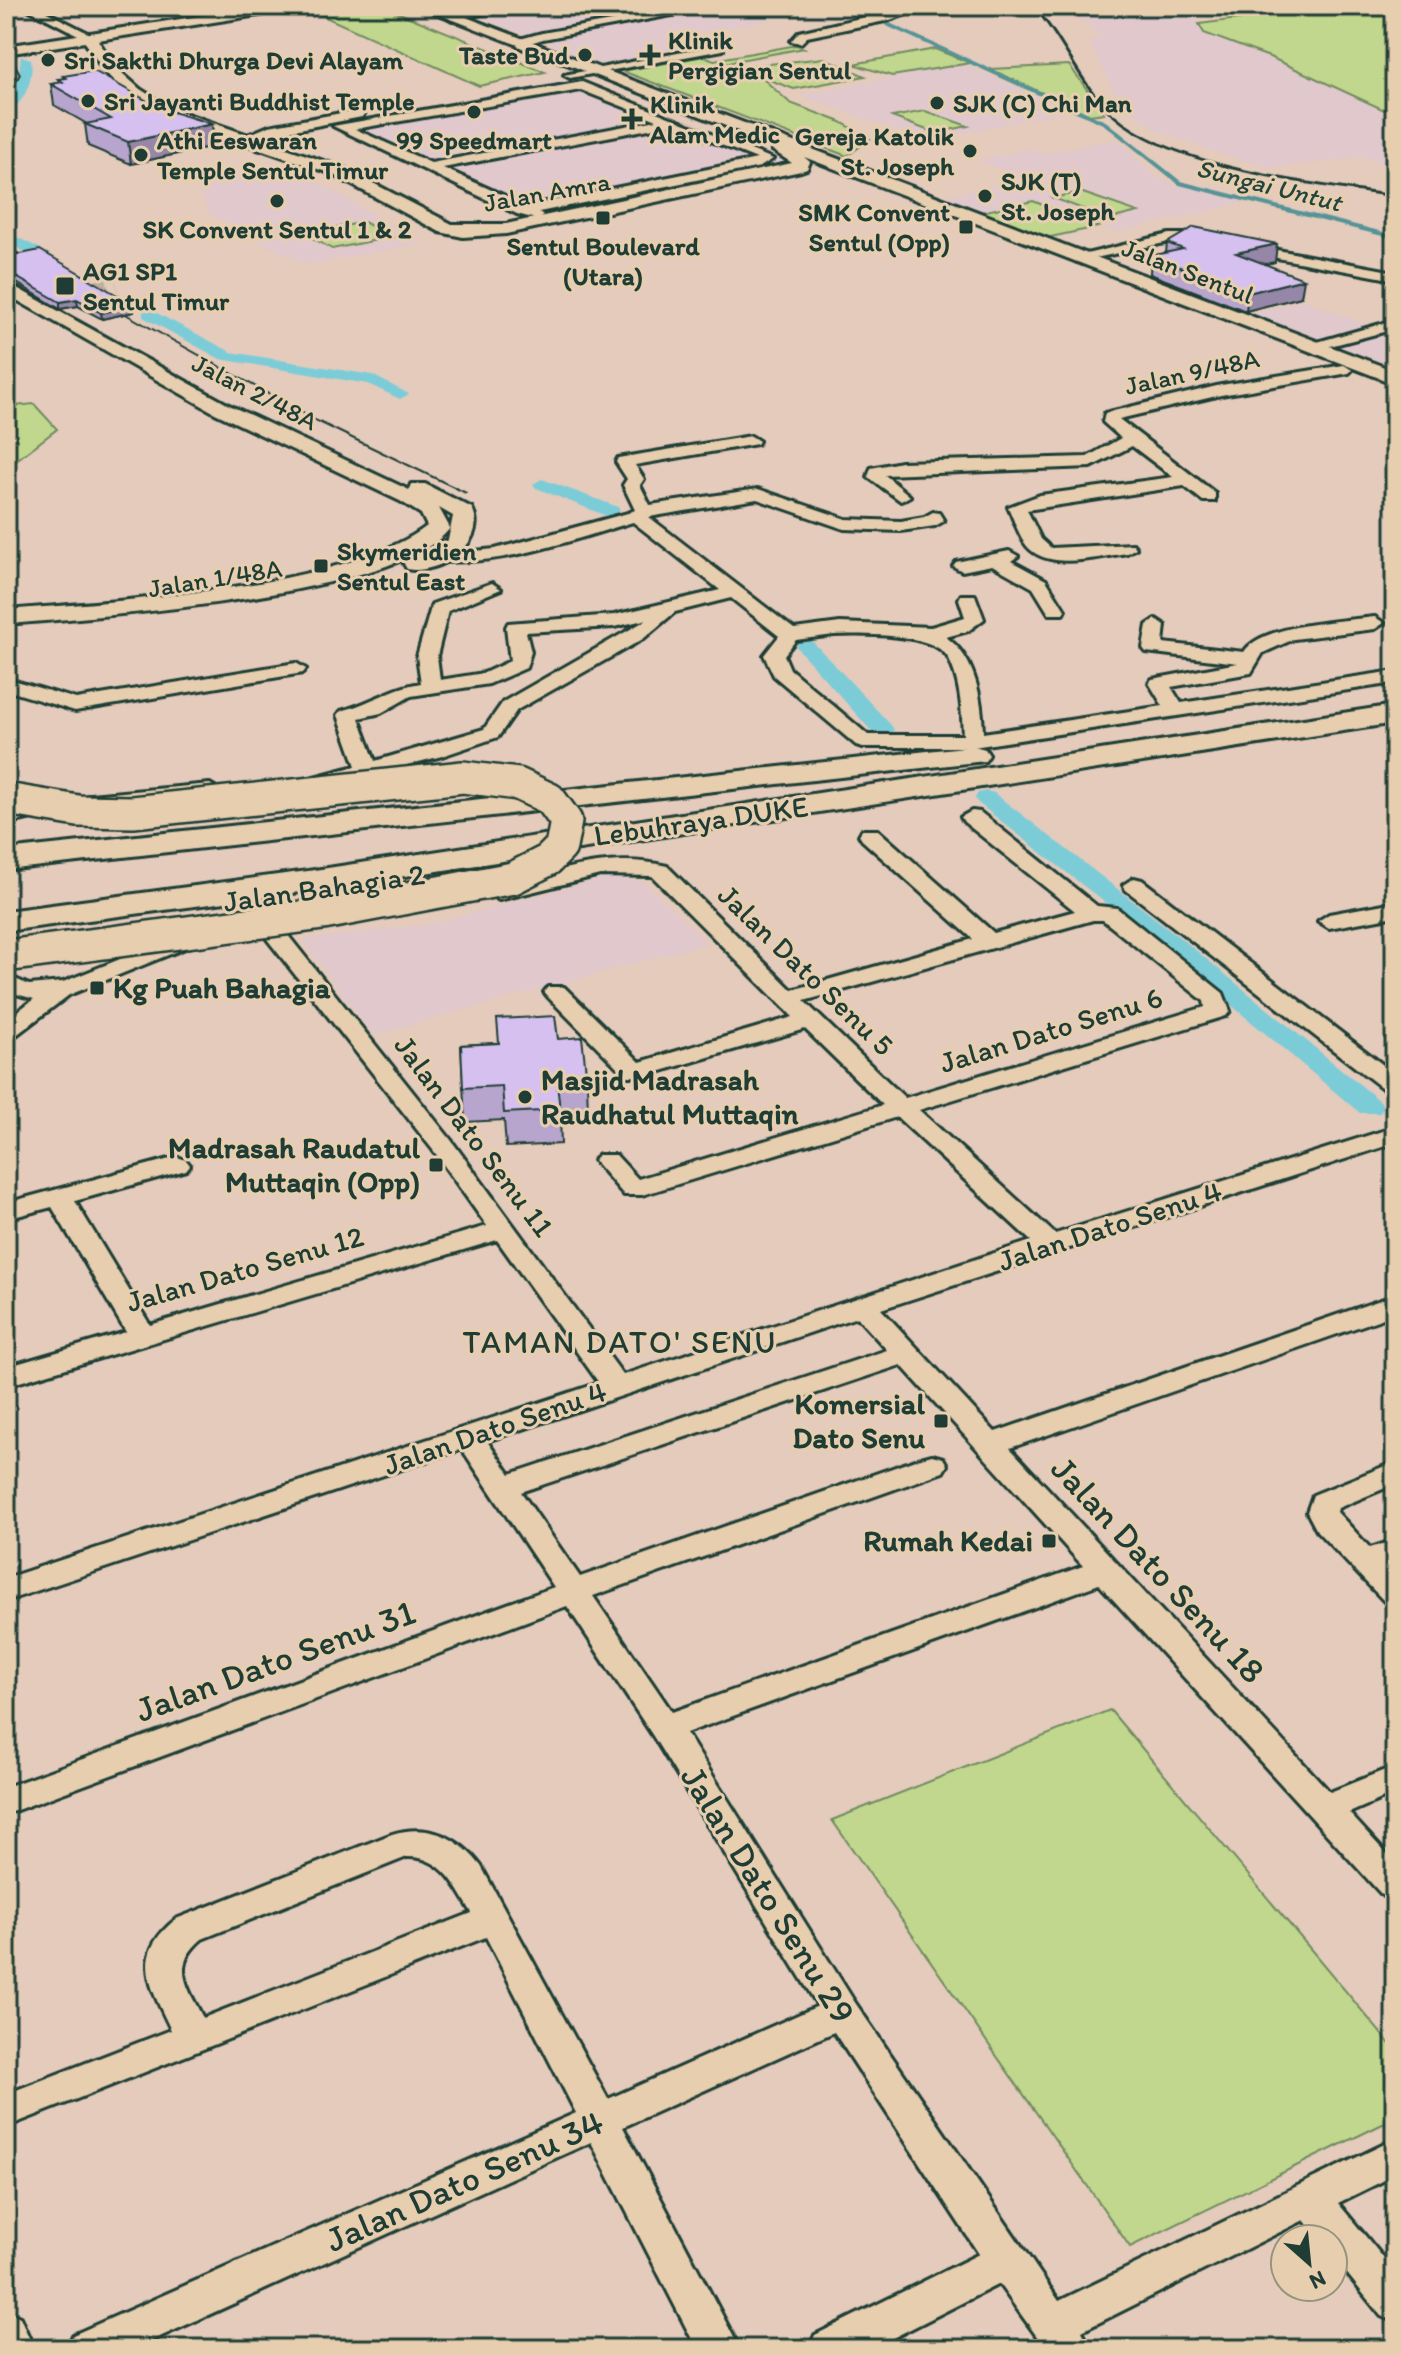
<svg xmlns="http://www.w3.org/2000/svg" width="1401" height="2355" font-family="Itim,sans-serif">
	<rect width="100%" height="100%" fill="#e4cbbc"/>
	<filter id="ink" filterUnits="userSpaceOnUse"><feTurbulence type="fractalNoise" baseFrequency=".0125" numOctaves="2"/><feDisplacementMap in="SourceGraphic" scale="16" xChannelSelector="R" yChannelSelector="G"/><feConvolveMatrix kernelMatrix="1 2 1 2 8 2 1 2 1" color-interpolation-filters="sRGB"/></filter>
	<g filter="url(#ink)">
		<g fill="#e0c8cc">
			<polygon points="524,6 708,6 528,36 473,14"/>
			<polygon points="722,6 748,6 782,17 684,36 713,48 607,67 551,46 553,36"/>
			<polygon points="1067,6 1168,6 1195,18 1204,33 1272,58 1395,115 1395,169 1363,157 1272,168 1223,155 1159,131 1121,103 1089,41 1101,38"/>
			<polygon points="962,64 1071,110 926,141 801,95"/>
			<polygon points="574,79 790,162 524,219 329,125"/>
			<polygon points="1116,139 1158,179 1245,202 1116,232 1034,200 978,212 941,197 1014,182 1014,174 977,160 1028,149 1042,154"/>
			<polygon points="271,160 318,183 423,243 306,265 210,214 198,187"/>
			<polygon points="1303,300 1371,327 1318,340 1250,314"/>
			<polygon points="1395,332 1395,371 1332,347 1370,336"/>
			<polygon points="614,875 645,883 708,943 372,1035 303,940 432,924"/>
		</g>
		<g fill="#c0d78d" stroke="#708a60" stroke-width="2">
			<polygon points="316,6 382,6 545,72 479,86 305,8"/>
			<polygon points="1340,6 1395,6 1395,115 1272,58 1204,33 1199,24"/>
			<polygon points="797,45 804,48 729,62 741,67 824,58 865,76 794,89 761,77 790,103 841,122 870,139 847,156 622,71 704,56 714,60"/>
			<polygon points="935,49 970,63 892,76 853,64"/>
			<polygon points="1069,65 1104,113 1090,115 990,69"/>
			<polygon points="925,111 968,126 935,133 892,117"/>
			<polygon points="1080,192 1138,212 1110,219 1053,198"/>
			<polygon points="1033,201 1098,227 1046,238 981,212"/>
			<polygon points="364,222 392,237 332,249 305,234"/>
			<polygon points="34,404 57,429 6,468 6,407"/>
			<polygon points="1110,1710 1395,2050 1395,2118 1130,2247 832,1820"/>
		</g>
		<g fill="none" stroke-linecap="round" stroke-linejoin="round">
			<g stroke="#579396" stroke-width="4">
				<polyline points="837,6 867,17"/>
				<polyline points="887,24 1105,123 1180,183 1395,237"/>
			</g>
			<g fill="#7cccd8" fill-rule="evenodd">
				<polygon points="6,32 12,35 12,41 6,41"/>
				<path d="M 21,56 L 31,59 C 34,79 25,104 6,113 L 6,101 L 18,80 Z"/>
				<polygon points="6,232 41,249 44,252 31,255 6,242"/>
				<polygon points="149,309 231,352 372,375 409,394 400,399 368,384 220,359 143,317 143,311"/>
				<polygon points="542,479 618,507 620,511 611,517 604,515 536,488 533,484"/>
				<polygon points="806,640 813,642 891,725 894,730 891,735 875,735 799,650 796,646 799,642"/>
				<polygon points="986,791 994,793 1187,943 1380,1101 1384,1107 1380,1113 1360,1113 1169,953 978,803 975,798 978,793"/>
			</g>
			<polyline stroke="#bdafa1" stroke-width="16" stroke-dasharray="16 8" stroke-linecap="butt" points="69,295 116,284"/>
			<defs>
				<g id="minor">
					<polygon points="22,6 35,6 90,34 80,36"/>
					<polygon points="497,6 521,6 452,20 447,17"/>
					<polygon points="696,6 720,6 543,39 530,43 524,49 518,46 520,39 542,33"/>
					<polygon points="913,6 929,6 890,20 807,37 801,43 791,41 799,32"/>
					<polygon points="719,45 723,50 570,78 564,75"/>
					<path d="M 582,82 L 773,159 L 760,167 L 539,212 L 543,215 L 536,219 L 517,214 L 333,126 ZM 581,90 L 657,120 L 431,163 L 355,129 ZM 670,125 L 757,159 L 527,206 L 443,168 Z"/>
					<polygon points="358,110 364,114 362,117 263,136 267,146 261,150 257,149 250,134 269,126"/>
					<polygon points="1169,234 1192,234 1395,272 1395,280 1192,242 1169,242 1077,262 1070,258"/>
					<polygon points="1395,320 1395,329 1311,351 1303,346"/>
					<path d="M 1344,365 L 1352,370 L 1349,373 L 1221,395 L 1119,419 L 1215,493 L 1215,501 L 1203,501 L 1184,486 L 1027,510 L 1041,539 L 1051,548 L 1133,544 L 1136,548 L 1127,553 C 1098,557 1043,573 1024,542 C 1018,532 1013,518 1008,507 L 1040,495 L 1173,477 L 1132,446 L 1091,467 L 885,475 L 910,496 L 901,501 L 868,477 L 871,468 L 901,462 L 1087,457 L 1121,438 L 1103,422 L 1105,413 L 1221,385 Z"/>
					<path d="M 751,436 L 759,441 L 757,444 L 635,465 L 644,479 L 640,485 L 650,505 L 758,489 L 846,519 L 901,521 L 924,517 L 933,512 L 939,513 L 944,521 L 935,526 L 901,531 L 844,529 L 757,499 L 649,517 L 794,629 L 840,623 L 931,627 L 965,617 L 959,599 L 961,595 L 975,595 L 984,619 L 968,631 L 946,637 C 976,658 982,699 983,733 L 1163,706 L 1149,683 L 1152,679 L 1238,663 L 1146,652 L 1143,648 L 1147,625 L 1156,619 L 1165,625 L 1163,643 L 1244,652 C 1261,624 1344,621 1375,617 L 1384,623 L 1375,629 L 1294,639 L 1263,653 L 1251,673 L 1171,687 L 1181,703 L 1395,671 L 1395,683 L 973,747 L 863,747 L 856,745 L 774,676 L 764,655 L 779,636 L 731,598 L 675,612 L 643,639 L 517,710 L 498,737 L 442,756 L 317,788 L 310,786 L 307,782 L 310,778 L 356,766 L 338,715 L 341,711 C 369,704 393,687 421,683 L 417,656 L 432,604 L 492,583 L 501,589 L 448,611 L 437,656 L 440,680 L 484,673 L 510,661 L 506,627 L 508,623 L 614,615 L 720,590 L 633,522 C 559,544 486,572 408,558 L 402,557 L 402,549 L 464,552 L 495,549 L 628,513 L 635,510 L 623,485 L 627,479 L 616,462 L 618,458 ZM 648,619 L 503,702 L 484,729 L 375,761 L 359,718 L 381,713 L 411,696 L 489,684 L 526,668 L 531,652 L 526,632 L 614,627 ZM 834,635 C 860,634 932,633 947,656 C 960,678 962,710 963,735 L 868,735 L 790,669 L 784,655 L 796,640 Z"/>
					<polygon points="1009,551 1018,556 1011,561 1046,580 1065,610 1063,614 1049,614 1033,588 992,565 962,571 953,566 956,562"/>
					<polygon points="296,663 306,669 303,673 75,711 6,690 6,678 76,699"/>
					<polygon points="210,784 220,790 217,794 90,807 79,801 90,795"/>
					<polygon points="47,803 54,805 58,809 54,813 6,824 6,812"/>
					<path d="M 972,811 L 980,812 L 1097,906 L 1117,908 L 1223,993 L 1230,1011 L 1226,1016 L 919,1110 L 1055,1234 L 1395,1127 L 1395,1143 L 881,1309 L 995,1432 L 1395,1295 L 1395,1314 L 1010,1448 L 1330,1792 L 1395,1766 L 1395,1793 L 1349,1813 L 1395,1863 L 1395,1900 L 1383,1896 L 1099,1584 L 686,1733 L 854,2001 L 1059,2301 L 1395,2139 L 1395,2175 L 1338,2203 L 1395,2272 L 1395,2322 L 1381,2316 L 1333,2256 L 1333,2239 L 1319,2239 L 1304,2220 L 1082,2331 L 1091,2349 L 1046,2349 L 999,2284 L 871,2349 L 809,2349 L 815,2335 L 979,2254 L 834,2032 L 623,2127 L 740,2349 L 697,2349 L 591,2142 L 133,2349 L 67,2349 L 73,2335 L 576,2113 L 486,1937 L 6,2127 L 6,2094 L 171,2030 C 150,1985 130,1956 176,1919 L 392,1834 C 428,1823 459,1837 481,1866 L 608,2099 L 818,2006 L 653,1736 L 567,1606 L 6,1814 L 6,1787 L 554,1587 L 462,1449 L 6,1601 L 6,1578 L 599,1383 L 497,1240 L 6,1386 L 6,1367 L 126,1332 L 52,1207 L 6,1219 L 6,1203 L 177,1157 L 186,1160 L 190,1165 L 186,1170 L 75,1201 L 150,1325 L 487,1226 L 433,1150 L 263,934 L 260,929 L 263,924 L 279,924 L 451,1140 L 623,1375 L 1031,1241 L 897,1117 L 642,1195 L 624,1195 L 594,1160 L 598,1155 L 616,1155 L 638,1179 L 883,1105 L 805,1029 L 644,1076 L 626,1076 L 548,997 L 544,992 L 548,987 L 564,987 L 640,1062 L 793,1017 L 652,876 L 600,875 L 499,900 L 488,893 L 491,888 C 549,874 606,851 667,866 L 792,990 L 973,939 L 862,840 L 859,835 L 862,830 L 878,830 L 994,933 L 1075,911 L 964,822 L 961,817 ZM 1093,920 L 1103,920 L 1204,1001 L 1205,1007 L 905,1098 L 804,1001 ZM 857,1317 L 887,1350 L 510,1474 L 487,1441 ZM 901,1365 L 1083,1566 L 672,1712 L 593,1596 L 943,1472 L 947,1465 L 943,1458 L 932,1455 L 921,1458 L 580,1577 L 521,1492 ZM 407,1857 C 442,1856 456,1885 472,1913 L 203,2018 C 187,1986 170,1966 202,1939 Z"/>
					<polygon points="1134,878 1142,880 1395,1074 1395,1093 1386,1091 1126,890 1123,885"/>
					<polygon points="1395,902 1395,916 1329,928 1318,921 1329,914"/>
					<polygon points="180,935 191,942 188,947 69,995 15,1036 6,1038 6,1020 34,999 6,991 6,975 29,985 63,982"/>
					<polygon points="1395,1462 1395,1484 1338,1508 1337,1512 1370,1548 1395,1540 1395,1563 1387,1566 1395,1574 1395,1604 1384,1601 1317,1531 1307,1512 1313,1495"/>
					<polygon points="6,2311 20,2317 34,2349 6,2349"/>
				</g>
				<g id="major">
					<polygon points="265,6 298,6 291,10 98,40 114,66 140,89 170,108 344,168 452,224 506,224 792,163 772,150 777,146 418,6 437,6 1395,371 1395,384 804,157 810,162 807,169 801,171 506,234 463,237 440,232 332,174 160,114 129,96 104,71 85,42 6,54 6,46"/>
					<path d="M 6,282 L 229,405 L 409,490 L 411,484 L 425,484 L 472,508 C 490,543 437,576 407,569 L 404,564 C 415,552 435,552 448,540 L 453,516 L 439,508 L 450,528 C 400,596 94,617 6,624 L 6,610 C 111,602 347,588 427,526 L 421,514 L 400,501 L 215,413 L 6,294 Z"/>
				</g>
				<g id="highway">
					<polygon points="1395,705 1395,723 308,891 6,931 6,911 308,871"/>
					<polygon points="974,746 985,749 989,755 985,761 6,870 6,850"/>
				</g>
			</defs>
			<use href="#minor" stroke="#1f3d34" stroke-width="6"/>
			<use href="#major" stroke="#1f3d34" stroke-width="6"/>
			<use href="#highway" stroke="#1f3d34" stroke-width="6"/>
			<use href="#minor" fill="#e7ceaf" fill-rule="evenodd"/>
			<use href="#major" fill="#e7ceaf" fill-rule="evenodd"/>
			<use href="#highway" fill="#e7ceaf" fill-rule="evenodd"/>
			<g stroke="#1f3d34" stroke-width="2">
				<polyline points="6,48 20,74 6,100"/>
				<polyline points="6,247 38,264"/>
				<polyline points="104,302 317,421 466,493"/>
			</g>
			<path stroke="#1f3d34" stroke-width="3" d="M 1033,6 C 1064,39 1080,85 1113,115 C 1174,169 1315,184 1395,196"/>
			<defs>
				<polyline id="highway-bridge" points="6,799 78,811 133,812 463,777 518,784 550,799 566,821 561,847 548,860 513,878 323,914 6,956"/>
			</defs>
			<use href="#highway-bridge" stroke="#1f3d34" stroke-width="36" stroke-linecap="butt"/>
			<use href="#highway-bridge" stroke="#e7ceaf" stroke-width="31"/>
		</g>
		<g fill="#b8a5ce" stroke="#1f3d34" stroke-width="2">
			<polygon points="63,76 212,124 214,146 131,164 88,146 85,124 87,124 54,105 51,84 59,83 58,79 63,79"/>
			<polygon points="1167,243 1275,262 1265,264 1301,297 1246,311 1150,274 1151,256 1166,253"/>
			<polygon points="6,257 134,305 134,312 102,319 78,306 60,309 12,280 6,273"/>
			<polygon points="558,1039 587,1081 588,1115 560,1117 561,1144 506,1147 504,1120 465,1122 461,1045"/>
		</g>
		<g fill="#9686a8" stroke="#1f3d34" stroke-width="2">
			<polygon points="212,124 214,146 131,164 128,142"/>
			<polygon points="1277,244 1275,262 1234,271 1236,253"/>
			<polygon points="1304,279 1301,297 1246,311 1248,293"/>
			<polygon points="77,299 78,306 60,309 60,302"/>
			<polygon points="134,305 134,312 102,319 101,313"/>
		</g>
		<g fill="#d6c0f0" stroke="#1f3d34" stroke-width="2">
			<polygon points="94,71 160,108 212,124 128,142 85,124 111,119 51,84 63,82 58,79 66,78 63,76"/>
			<polygon points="1194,227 1277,244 1236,253 1304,279 1248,293 1151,256 1183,249 1167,243"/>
			<polygon points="40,250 134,305 101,313 77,299 60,302 11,274 6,268 6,257"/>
			<polygon points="555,1016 558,1039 582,1037 587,1081 557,1083 560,1110 504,1113 502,1086 463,1088 461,1045 499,1043 497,1019"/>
		</g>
	</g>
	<g fill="#1f3d34" stroke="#e7ceaf" stroke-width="3">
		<circle cx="585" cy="55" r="8"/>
		<path d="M646 43h8v8h8v8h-8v8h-8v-8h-8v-8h8z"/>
		<circle cx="48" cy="60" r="8"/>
		<circle cx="88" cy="101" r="8"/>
		<circle cx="937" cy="103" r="8"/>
		<circle cx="474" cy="112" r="8"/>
		<path d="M628 107h8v8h8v8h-8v8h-8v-8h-8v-8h8z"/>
		<circle cx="970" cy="151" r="8"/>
		<circle cx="141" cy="155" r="8"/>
		<circle cx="985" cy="196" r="8"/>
		<circle cx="277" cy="201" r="8"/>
		<rect x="595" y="210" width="16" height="16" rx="4"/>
		<rect x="958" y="219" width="16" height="16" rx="4"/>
		<rect x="55" y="276" width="20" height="20" rx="4"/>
		<rect x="313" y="558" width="16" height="16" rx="4"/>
		<rect x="89" y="980" width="16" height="16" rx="4"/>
		<circle cx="525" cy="1097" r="8"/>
		<rect x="428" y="1157" width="16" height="16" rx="4"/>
		<rect x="933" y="1413" width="16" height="16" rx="4"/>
		<rect x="1041" y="1533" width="16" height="16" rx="4"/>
	</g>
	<g text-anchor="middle" stroke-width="6" stroke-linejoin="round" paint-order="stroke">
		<g font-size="26" font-weight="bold" fill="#1f3d34" stroke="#e7ceaf" text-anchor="start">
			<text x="668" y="49">Klinik<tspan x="668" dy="30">Pergigian Sentul</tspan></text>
			<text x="569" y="64" text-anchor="end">Taste Bud</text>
			<text x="64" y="69">Sri Sakthi Dhurga Devi Alayam</text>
			<text x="104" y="110">Sri Jayanti Buddhist Temple</text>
			<text x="953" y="112">SJK (C) Chi Man</text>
			<text x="650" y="113">Klinik<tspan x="650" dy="30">Alam Medic</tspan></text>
			<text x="954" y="145" text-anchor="end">Gereja Katolik<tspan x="954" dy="30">St. Joseph</tspan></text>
			<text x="157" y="149">Athi Eeswaran<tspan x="157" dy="30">Temple Sentul Timur</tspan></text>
			<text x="474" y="149" text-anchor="middle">99 Speedmart</text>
			<text x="1001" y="190">SJK (T)<tspan x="1001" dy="30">St. Joseph</tspan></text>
			<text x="950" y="221" text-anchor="end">SMK Convent<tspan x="950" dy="30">Sentul (Opp)</tspan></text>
			<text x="277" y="238" text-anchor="middle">SK Convent Sentul 1 &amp; 2</text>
			<text x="603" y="255" text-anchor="middle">Sentul Boulevard<tspan x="603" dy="30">(Utara)</tspan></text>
			<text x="83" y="280">AG1 SP1<tspan x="83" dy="30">Sentul Timur</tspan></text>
			<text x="337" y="560">Skymeridien<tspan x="337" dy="30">Sentul East</tspan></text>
		</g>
		<g font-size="26" font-style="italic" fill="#24443c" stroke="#e7ceaf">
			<text transform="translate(1269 185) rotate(14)" y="9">Sungai Untut</text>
		</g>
		<g font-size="26" fill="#1f3d34" stroke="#e7ceaf">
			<text transform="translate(547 192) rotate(-10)" y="9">Jalan Amra</text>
			<text transform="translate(1188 271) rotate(21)" y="9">Jalan Sentul</text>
			<text transform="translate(1192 372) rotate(-12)" y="9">Jalan 9/48A</text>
			<text transform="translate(255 392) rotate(27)" y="9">Jalan 2/48A</text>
			<text transform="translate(215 578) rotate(-9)" y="9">Jalan 1/48A</text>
		</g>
		<g font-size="30" fill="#1f3d34" stroke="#e7ceaf">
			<text transform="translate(701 821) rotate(-8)" y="10">Lebuhraya DUKE</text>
			<text transform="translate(324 888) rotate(-8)" y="10">Jalan Bahagia 2</text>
			<text transform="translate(806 970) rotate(44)" y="10">Jalan Dato Senu 5</text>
			<text transform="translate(1051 1030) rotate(-17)" y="10">Jalan Dato Senu 6</text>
			<text transform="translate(474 1136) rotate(53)" y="10">Jalan Dato Senu 11</text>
			<text transform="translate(1110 1226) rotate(-18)" y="10">Jalan Dato Senu 4</text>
			<text transform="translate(245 1269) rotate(-16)" y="10">Jalan Dato Senu 12</text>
			<text transform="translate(495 1428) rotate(-19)" y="10">Jalan Dato Senu 4</text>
		</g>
		<g font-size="30" font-weight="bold" fill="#1f3d34" stroke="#e7ceaf" text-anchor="end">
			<text x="113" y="998" text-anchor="start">Kg Puah Bahagia</text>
			<text x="541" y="1090" text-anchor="start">Masjid Madrasah<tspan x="541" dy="34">Raudhatul Muttaqin</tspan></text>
			<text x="420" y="1158">Madrasah Raudatul<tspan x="420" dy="34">Muttaqin (Opp)</tspan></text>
			<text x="925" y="1414">Komersial<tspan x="925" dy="34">Dato Senu</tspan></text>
			<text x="1033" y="1551">Rumah Kedai</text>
		</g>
		<g font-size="32" letter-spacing="2" fill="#1f3d34" stroke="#e7ceaf">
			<text x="620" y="1353">TAMAN DATO' SENU</text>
		</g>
		<g font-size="36" fill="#1f3d34" stroke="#e7ceaf">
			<text transform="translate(1159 1569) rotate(47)" y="13">Jalan Dato Senu 18</text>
			<text transform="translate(275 1660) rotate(-20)" y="13">Jalan Dato Senu 31</text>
			<text transform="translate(769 1894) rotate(58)" y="13">Jalan Dato Senu 29</text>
			<text transform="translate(464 2180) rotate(-24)" y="13">Jalan Dato Senu 34</text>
		</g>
	</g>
	<rect width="1401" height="2355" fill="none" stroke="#e7ceaf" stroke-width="32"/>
	<rect x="16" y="16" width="1369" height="2323" fill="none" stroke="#1f3d34" stroke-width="3" filter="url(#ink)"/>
	<g transform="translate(1309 2263) rotate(153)"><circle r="38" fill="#e7ceaf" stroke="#97947e" stroke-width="2"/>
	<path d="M0-6L14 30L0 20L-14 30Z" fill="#1f3d34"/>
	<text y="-12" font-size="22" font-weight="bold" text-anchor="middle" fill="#1f3d34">N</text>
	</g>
</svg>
